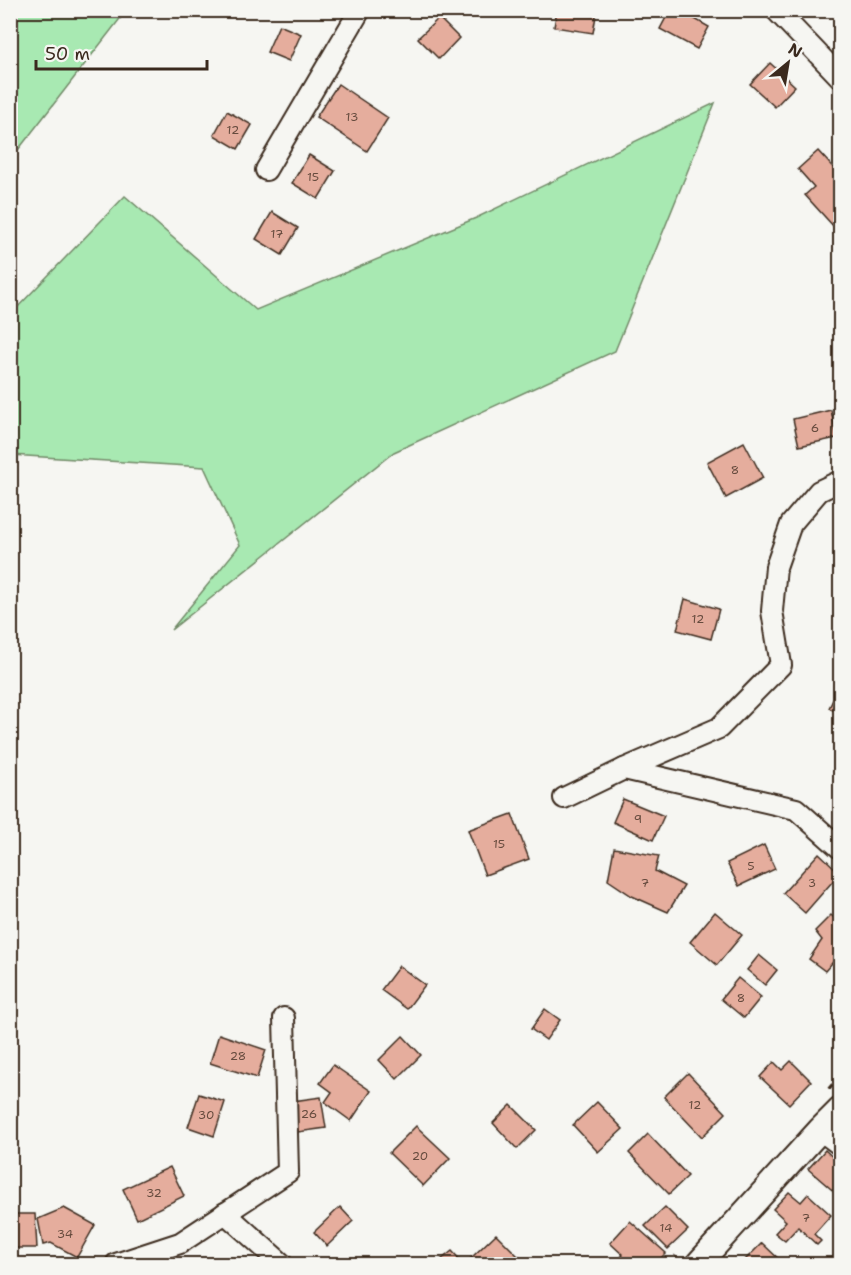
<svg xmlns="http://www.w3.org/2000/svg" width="851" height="1275" font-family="'Shantell Sans',sans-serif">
	<rect width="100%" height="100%" fill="#f6f6f2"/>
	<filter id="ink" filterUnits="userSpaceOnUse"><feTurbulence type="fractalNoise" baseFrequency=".0167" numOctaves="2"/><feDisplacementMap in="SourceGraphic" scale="12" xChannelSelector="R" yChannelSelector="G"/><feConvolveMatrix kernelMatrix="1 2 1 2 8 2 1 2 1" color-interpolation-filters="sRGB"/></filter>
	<g filter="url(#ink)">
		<g fill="#a8e9b2" stroke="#728a68" stroke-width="1.5">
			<polygon points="11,10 126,11 11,159 10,11"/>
			<polygon points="715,103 615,351 394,452 171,630 240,545 204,467 11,455 11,314 125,196 256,310 476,218"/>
		</g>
		<g fill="#e5ad9d" stroke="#3b2a1e" stroke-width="1.5">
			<polygon points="557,10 597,10 593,33 554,27"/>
			<polygon points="670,10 679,10 709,27 697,49 660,29"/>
			<polygon points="439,18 459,38 439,59 418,38"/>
			<polygon points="279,25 301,34 289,61 267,52"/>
			<polygon points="770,63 795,86 775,107 750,84"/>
			<polygon points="338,84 388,118 367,151 316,117"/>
			<polygon points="227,111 252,125 238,149 214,135"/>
			<polygon points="818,151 840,175 840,224 835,228 805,195 814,187 798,169"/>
			<polygon points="309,155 335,171 318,199 292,183"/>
			<polygon points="272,212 298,228 282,255 256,239"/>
			<polygon points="831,410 837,438 799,446 793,419"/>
			<polygon points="744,442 763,478 726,498 707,462"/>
			<polygon points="685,599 719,609 711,639 677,630"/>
			<polygon points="840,685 840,714 829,708"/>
			<polygon points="623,799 664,816 653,840 613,822"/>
			<polygon points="512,814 529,859 485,875 468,830"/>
			<polygon points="764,845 775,869 739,886 727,863"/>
			<polygon points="614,848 659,856 655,871 684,886 668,912 632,896 608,880"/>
			<polygon points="819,853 840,873 805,913 783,893"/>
			<polygon points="715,912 742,935 717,965 690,942"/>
			<polygon points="831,915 840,923 840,954 825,971 809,959 822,940 815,931"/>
			<polygon points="759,955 777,970 765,985 747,970"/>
			<polygon points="399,966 425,985 407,1009 381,990"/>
			<polygon points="738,978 761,997 744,1018 721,999"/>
			<polygon points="545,1009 560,1020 546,1040 531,1029"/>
			<polygon points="219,1034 266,1050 257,1078 210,1063"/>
			<polygon points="403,1036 421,1055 397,1079 379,1060"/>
			<polygon points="791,1061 811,1081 789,1104 760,1077 774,1062 782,1070"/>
			<polygon points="333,1065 371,1091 351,1121 325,1102 332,1092 320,1083"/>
			<polygon points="688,1073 726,1113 702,1137 664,1097"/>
			<polygon points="199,1094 225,1102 214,1136 188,1127"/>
			<polygon points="321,1097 326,1128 298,1132 293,1101"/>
			<polygon points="597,1102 623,1129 598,1152 573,1125"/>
			<polygon points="511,1105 536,1130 517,1149 493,1123"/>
			<polygon points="416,1126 450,1158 423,1186 389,1153"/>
			<polygon points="648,1134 688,1176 669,1194 629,1153"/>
			<polygon points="825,1150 840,1164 840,1193 838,1195 808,1169"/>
			<polygon points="170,1167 184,1196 137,1219 123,1189"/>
			<polygon points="789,1192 801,1202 808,1194 831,1215 814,1234 821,1241 817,1245 798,1227 785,1241 775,1233 786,1221 773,1209"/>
			<polygon points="340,1207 353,1221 327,1246 314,1232"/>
			<polygon points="665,1207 688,1230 668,1249 645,1226"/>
			<polygon points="64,1208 95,1225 77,1257 51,1243 43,1245 38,1219"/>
			<polygon points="10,1214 35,1214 37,1248 10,1248"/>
			<polygon points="630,1221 666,1253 655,1264 614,1264 623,1255 610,1243"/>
			<polygon points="496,1234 526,1264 470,1264 467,1262"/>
			<polygon points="762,1243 784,1264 749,1264 745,1260"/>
			<polygon points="452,1251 464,1264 436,1264"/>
		</g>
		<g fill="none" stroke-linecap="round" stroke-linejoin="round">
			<defs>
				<g id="minor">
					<polyline points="776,10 840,77"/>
					<polyline points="266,170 360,10"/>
					<polyline points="624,769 719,728 781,665 772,611 776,567 791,524 819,491 840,481"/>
					<polyline points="564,798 624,769 796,809 840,848"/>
					<polyline points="820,1130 840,1145"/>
					<polyline points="225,1213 282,1264"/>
					<polyline points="116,1264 180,1243 288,1172 284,1018"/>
				</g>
				<polyline id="tertiary" points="698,1264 820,1130 840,1110"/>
			</defs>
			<use href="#minor" stroke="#3b2a1e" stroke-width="24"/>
			<use href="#tertiary" stroke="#3b2a1e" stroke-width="28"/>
			<g stroke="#3b2a1e" stroke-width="4" stroke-dasharray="6 4.5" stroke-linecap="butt">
				<polyline points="829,1089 840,1076"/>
				<polyline points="668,1264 676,1256"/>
			</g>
			<use href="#minor" stroke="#f6f6f2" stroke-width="20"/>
			<use href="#tertiary" stroke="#f6f6f2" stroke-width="24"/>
		</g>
	</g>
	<g text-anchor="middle" stroke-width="4.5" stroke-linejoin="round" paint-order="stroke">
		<g font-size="12" fill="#664b3e">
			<text x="352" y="121">13</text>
			<text x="233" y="134">12</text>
			<text x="313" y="181">15</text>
			<text x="277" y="238">17</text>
			<text x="815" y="432">6</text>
			<text x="735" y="474">8</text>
			<text x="698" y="623">12</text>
			<text x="638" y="823">9</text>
			<text x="499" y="848">15</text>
			<text x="751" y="870">5</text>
			<text x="645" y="887">7</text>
			<text x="812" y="887">3</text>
			<text x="741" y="1002">8</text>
			<text x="238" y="1060">28</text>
			<text x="695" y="1109">12</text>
			<text x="309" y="1118">26</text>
			<text x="206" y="1119">30</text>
			<text x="420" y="1160">20</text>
			<text x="154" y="1197">32</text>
			<text x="806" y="1222">7</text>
			<text x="666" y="1232">14</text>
			<text x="65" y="1238">34</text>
		</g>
	</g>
	<rect width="851" height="1275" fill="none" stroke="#f6f6f2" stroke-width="36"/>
	<rect x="18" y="18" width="815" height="1239" fill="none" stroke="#3b2a1e" stroke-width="2" filter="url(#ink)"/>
	<g transform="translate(788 63) rotate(30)" stroke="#f6f6f2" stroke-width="4.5" paint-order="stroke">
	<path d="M0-4.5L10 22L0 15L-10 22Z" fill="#3b2a1e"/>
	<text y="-9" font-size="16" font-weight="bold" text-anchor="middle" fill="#3b2a1e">N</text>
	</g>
	<path d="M36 60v9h171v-9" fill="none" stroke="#3b2a1e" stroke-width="3"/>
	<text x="45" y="60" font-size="18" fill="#3b2a1e" stroke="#f6f6f2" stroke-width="4.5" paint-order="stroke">50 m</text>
</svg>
